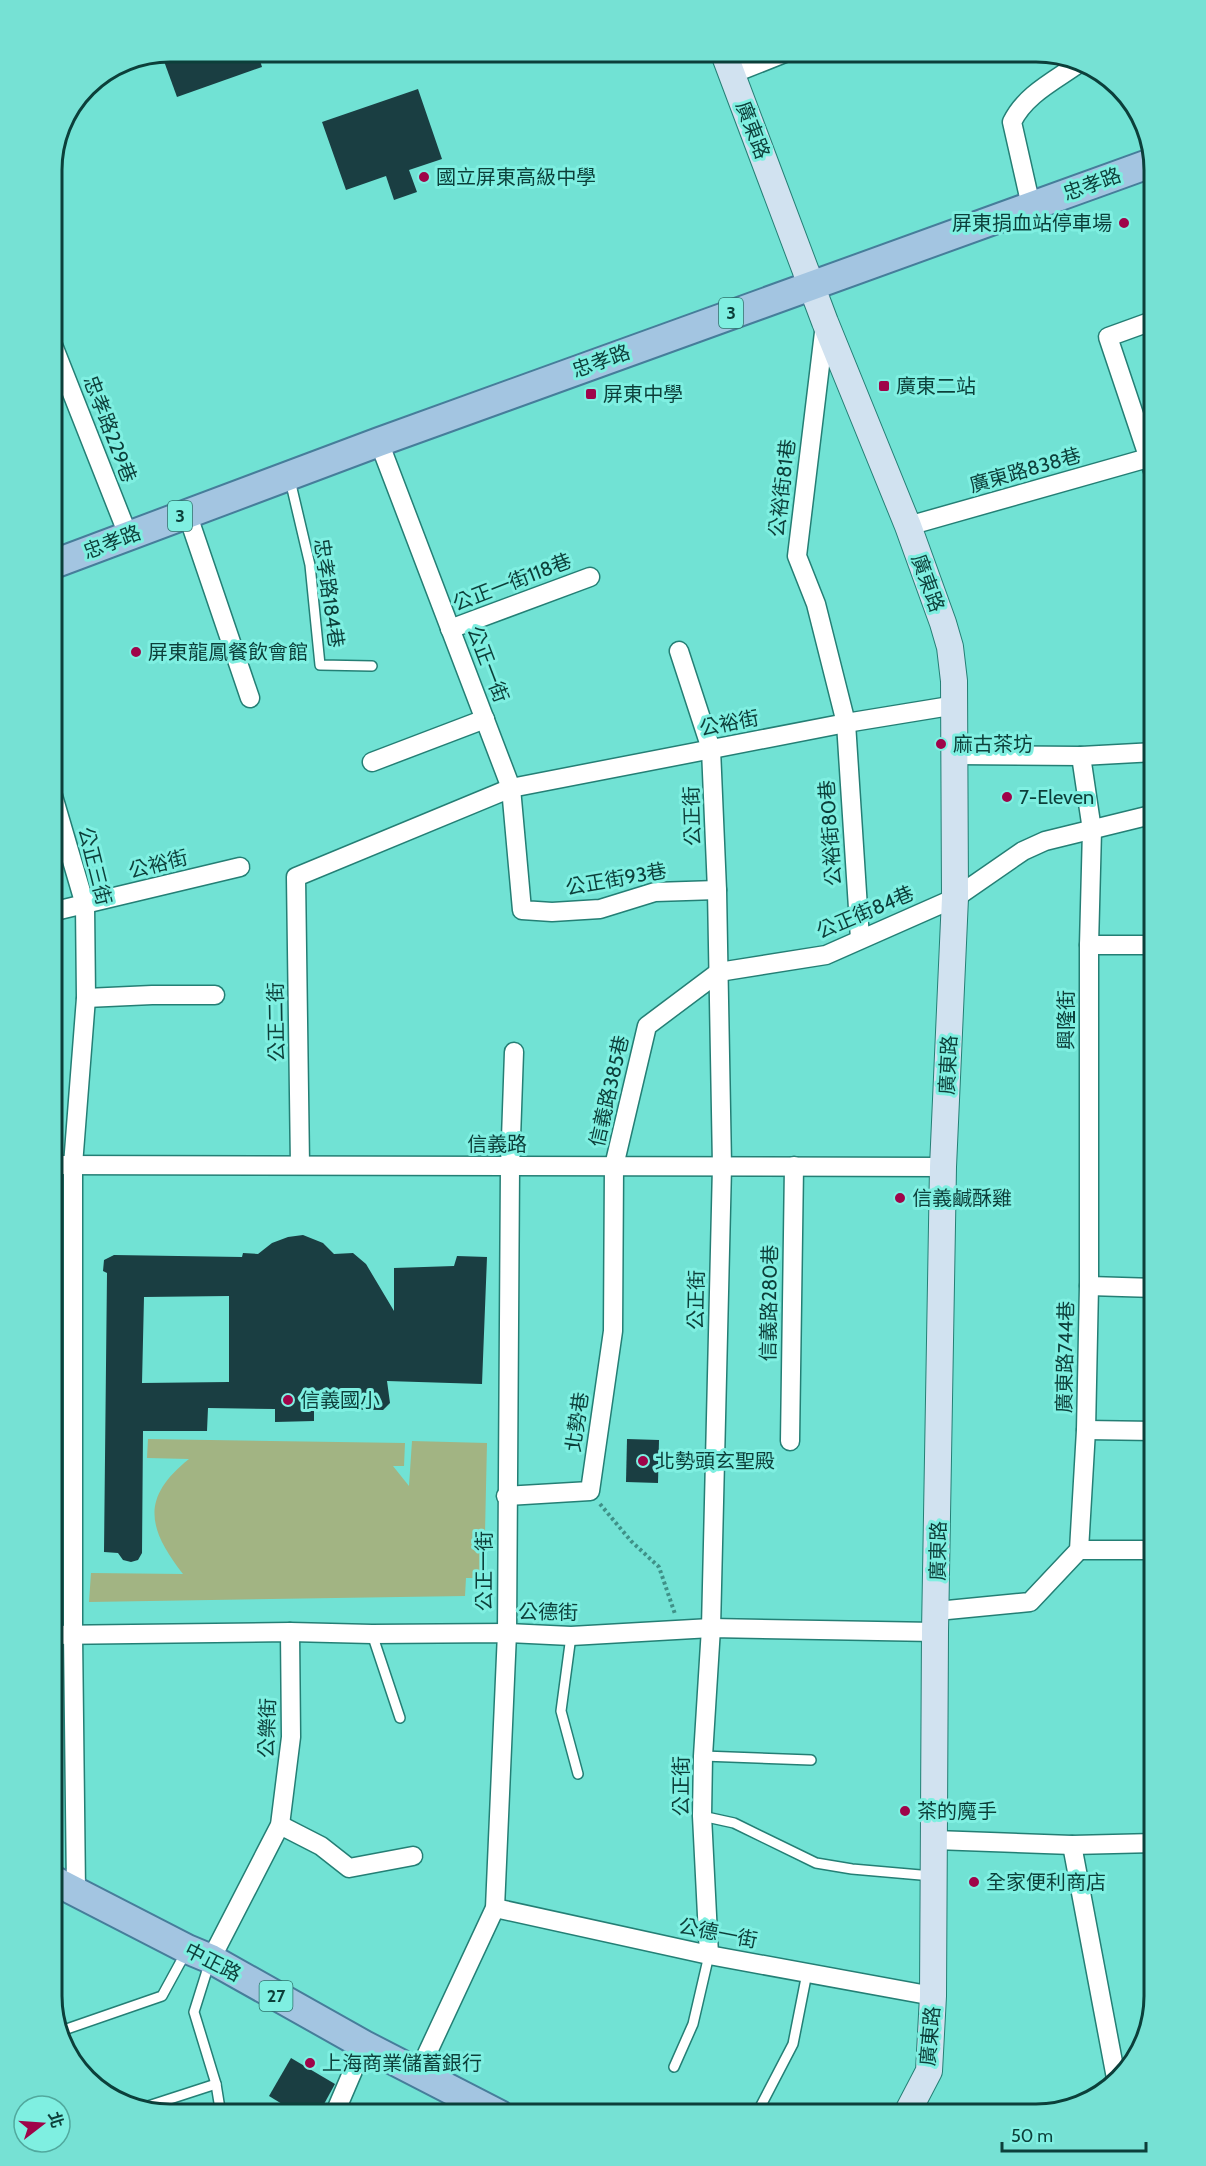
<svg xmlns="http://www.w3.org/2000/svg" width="1206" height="2166" font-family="Cabin,'Noto Sans TC',sans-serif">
	<rect width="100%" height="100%" fill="#71e2d4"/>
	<path fill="#a2b483" d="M 148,1439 L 405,1443 L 404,1466 L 393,1466 L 409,1486 L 412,1441 L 487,1443 L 484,1578 L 466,1578 L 465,1596 L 89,1602 L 91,1573 L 183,1574 C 148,1529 140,1498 189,1459 L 147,1458 Z"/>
	<g fill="#1a3e42" fill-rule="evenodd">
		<polygon points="170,51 257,51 262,67 177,97 161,53"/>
		<polygon points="418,89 442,159 409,170 417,192 394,200 386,176 346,190 322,122"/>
		<path d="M 303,1235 L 323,1243 L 334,1254 L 353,1253 L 366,1264 L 394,1311 L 394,1268 L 454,1266 L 457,1256 L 487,1257 L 482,1384 L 387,1381 L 390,1403 L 383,1410 L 314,1409 L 314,1421 L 275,1422 L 275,1409 L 208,1408 L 207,1431 L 143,1431 L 142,1553 L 138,1560 L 131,1562 L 123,1560 L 118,1553 L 104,1552 L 107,1273 L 103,1271 L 104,1260 L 114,1255 L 242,1257 L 243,1253 L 258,1254 L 272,1243 L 288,1237 ZM 229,1296 L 229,1382 L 142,1383 L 144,1297 Z"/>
		<polygon points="627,1439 659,1440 658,1483 626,1482"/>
		<polygon points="291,2058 335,2084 318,2115 300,2115 269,2096"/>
	</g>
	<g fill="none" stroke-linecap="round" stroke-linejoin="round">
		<defs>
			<g id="lane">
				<polyline points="290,480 310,565 320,665 372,666"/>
				<polyline points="372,1634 400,1718"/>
				<polyline points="571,1636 561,1711 578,1774"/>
				<polyline points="703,1756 811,1760"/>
				<polyline points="702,1816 734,1823 816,1863 852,1869 932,1876"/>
				<polyline points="210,1961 194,2012 216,2084 221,2115"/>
				<polyline points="58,2032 162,1996 186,1952"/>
				<polyline points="674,2067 693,2024 709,1955"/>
				<polyline points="142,2108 216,2084"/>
				<polyline points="756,2115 793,2044 807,1973"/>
			</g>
			<g id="street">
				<polyline points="732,74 790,51"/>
				<path d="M 1031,206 L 1012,122 C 1025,95 1054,81 1078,64"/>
				<polyline points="825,324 797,556 816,604 846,723 860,939"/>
				<polyline points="51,340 128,535"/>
				<polyline points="379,442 511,788 522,910 552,912 600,909 655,892 717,890"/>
				<polyline points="1155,477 1108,337 1155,320"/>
				<polyline points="187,513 250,698"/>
				<polyline points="908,526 1155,456"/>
				<polyline points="450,629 590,577"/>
				<polyline points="679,651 711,749 717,890 722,1166 711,1628 703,1756 702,1816 709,1955"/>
				<polyline points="956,755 1081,756 1155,752"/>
				<polyline points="372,762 485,719"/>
				<polyline points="51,789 85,905 86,998 73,1165 73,1635 76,1891"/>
				<polyline points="51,912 240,867"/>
				<polyline points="1089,945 1155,945"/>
				<polyline points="86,998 152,995 215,995"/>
				<polyline points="51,1165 943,1167"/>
				<polyline points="300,1165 296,877 511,788 846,723 956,705"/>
				<polyline points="1089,1286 1155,1288"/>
				<polyline points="1086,1430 1155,1431"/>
				<polyline points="790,1441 794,1166"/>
				<polyline points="506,1496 590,1491 613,1331 614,1166 647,1026 719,972 826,955 955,898 1023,851 1045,841 1155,814"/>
				<polyline points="1079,1550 1155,1550"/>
				<polyline points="937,1611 1030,1602 1079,1550 1086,1430 1089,1286 1089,945 1092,830 1081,756"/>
				<polyline points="51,1635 290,1632 372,1634 507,1633 571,1636 711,1628 935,1632"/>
				<polyline points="280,1825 321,1846 349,1868 413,1856"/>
				<polyline points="935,1840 1072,1845 1155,1843"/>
				<polyline points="1072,1845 1116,2078"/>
				<polyline points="495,1908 709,1955 933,1996"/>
				<polyline points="211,1959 280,1825 291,1737 290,1632"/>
				<polyline points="418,2073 495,1908 507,1633 510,1167 514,1052"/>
				<polyline points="334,2115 364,2045"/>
			</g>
			<polyline id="secondary" points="723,51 825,322 908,526 943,623 950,647 954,681 955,898 943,1167 935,1632 933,1996 929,2071 906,2115"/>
			<g id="primary">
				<polyline points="51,565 379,442 1154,162"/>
				<polyline points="51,1879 187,1949 211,1959 364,2045 500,2115"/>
			</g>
		</defs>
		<use href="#lane" stroke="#247f75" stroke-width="12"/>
		<use href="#street" stroke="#247f75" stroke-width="21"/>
		<use href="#secondary" stroke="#247f75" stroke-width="28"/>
		<use href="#primary" stroke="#467d9a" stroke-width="32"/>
		<polyline stroke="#3f9188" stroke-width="4" stroke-dasharray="3 3" stroke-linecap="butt" points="600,1504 631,1541 659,1567 675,1614"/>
		<use href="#lane" stroke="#fff" stroke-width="9"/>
		<use href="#street" stroke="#fff" stroke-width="18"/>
		<use href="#secondary" stroke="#d1e2f0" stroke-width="26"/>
		<use href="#primary" stroke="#a3c5e1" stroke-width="28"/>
	</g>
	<g fill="#9f0449" stroke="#7fefe1" stroke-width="2">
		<circle cx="424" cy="177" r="6"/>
		<circle cx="1124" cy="223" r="6"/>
		<rect x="878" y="380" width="12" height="12" rx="3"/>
		<rect x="585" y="388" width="12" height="12" rx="3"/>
		<circle cx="136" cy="652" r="6"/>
		<circle cx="941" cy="744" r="6"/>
		<circle cx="1007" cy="797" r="6"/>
		<circle cx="900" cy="1198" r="6"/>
		<circle cx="288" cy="1400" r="6"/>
		<circle cx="643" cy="1461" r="6"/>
		<circle cx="905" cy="1811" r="6"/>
		<circle cx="974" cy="1882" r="6"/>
		<circle cx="310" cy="2063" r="6"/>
	</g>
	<g text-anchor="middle" stroke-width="6" stroke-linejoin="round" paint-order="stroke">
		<g fill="#7fefe1" stroke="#2e746c" stroke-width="1.5">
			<rect x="719" y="298" width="24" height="30" rx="4.5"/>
			<rect x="168" y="501" width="24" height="30" rx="4.5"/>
			<rect x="259.5" y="1981" width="33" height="30" rx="4.5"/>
		</g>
		<g font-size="18" font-weight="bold" fill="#0c3f3a">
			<text x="731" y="319">3</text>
			<text x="180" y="522">3</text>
			<text x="276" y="2002">27</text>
		</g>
		<g font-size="20" fill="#0c3f3a" stroke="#7fefe1">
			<text transform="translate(753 130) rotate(69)" y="7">廣東路</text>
			<text transform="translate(1092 184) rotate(-20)" y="7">忠孝路</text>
			<text transform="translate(601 361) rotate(-20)" y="7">忠孝路</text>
			<text transform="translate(110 429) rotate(69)" y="7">忠孝路229巷</text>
			<text transform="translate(1025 470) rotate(-16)" y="7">廣東路838巷</text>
			<text transform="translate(782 488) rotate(-83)" y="7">公裕街81巷</text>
			<text transform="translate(112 542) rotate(-21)" y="7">忠孝路</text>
			<text transform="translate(512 582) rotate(-21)" y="7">公正一街118巷</text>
			<text transform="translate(928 583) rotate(70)" y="7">廣東路</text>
			<text transform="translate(329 593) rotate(82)" y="7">忠孝路184巷</text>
			<text transform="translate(488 664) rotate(69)" y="7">公正一街</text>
			<text transform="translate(729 723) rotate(-11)" y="7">公裕街</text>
			<text transform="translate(692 816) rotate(-92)" y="7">公正街</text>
			<text transform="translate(830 833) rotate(-94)" y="7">公裕街80巷</text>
			<text transform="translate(158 864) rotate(-14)" y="7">公裕街</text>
			<text transform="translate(95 866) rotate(76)" y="7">公正三街</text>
			<text transform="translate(616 879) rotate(-10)" y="7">公正街93巷</text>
			<text transform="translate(865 912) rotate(-23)" y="7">公正街84巷</text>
			<text transform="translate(1066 1020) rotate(-90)" y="7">興隆街</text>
			<text transform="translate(276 1022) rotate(-91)" y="7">公正二街</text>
			<text transform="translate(948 1065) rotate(-87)" y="7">廣東路</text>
			<text transform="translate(609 1091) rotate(-77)" y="7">信義路385巷</text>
			<text x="497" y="1151">信義路</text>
			<text transform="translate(696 1300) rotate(-89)" y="7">公正街</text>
			<text transform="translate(769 1303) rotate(-89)" y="7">信義路280巷</text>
			<text transform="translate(1065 1357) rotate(-89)" y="7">廣東路744巷</text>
			<text transform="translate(577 1422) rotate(-82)" y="7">北勢巷</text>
			<text transform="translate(938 1551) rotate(-89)" y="7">廣東路</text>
			<text transform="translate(484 1571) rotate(-90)" y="7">公正一街</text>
			<text transform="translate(548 1612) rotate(1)" y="7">公德街</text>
			<text transform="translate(267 1728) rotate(-88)" y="7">公樂街</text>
			<text transform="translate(681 1786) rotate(-90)" y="7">公正街</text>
			<text transform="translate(718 1933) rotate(11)" y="7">公德一街</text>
			<text transform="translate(213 1962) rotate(27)" y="7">中正路</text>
			<text transform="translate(930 2036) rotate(-85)" y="7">廣東路</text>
		</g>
		<g font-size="20" fill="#0c3f3a" stroke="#7fefe1" text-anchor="start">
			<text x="436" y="184">國立屏東高級中學</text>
			<text x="1112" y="230" text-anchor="end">屏東捐血站停車場</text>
			<text x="896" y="393">廣東二站</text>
			<text x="603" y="401">屏東中學</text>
			<text x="148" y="659">屏東龍鳳餐飲會館</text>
			<text x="953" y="751">麻古茶坊</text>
			<text x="1019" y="804">7-Eleven</text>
			<text x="912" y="1205">信義鹹酥雞</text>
			<text x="300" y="1407">信義國小</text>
			<text x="655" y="1468">北勢頭玄聖殿</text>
			<text x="917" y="1818">茶的魔手</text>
			<text x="986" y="1889">全家便利商店</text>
			<text x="322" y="2070">上海商業儲蓄銀行</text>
		</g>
	</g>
	<path d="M0 0H1206V2166H0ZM170 62H1036A108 108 0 0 1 1144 170V1996A108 108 0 0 1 1036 2104H170A108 108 0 0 1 62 1996V170A108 108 0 0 1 170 62Z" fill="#76e1d4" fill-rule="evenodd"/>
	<path fill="none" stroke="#0c3f3a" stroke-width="3" d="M170 62H1036A108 108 0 0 1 1144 170V1996A108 108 0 0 1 1036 2104H170A108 108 0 0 1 62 1996V170A108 108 0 0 1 170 62Z"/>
	<g transform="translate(42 2124) rotate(73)"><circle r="28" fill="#7fefe1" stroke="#51a99e" stroke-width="1.5"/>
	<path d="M0-4.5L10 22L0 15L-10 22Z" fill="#9f0449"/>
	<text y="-9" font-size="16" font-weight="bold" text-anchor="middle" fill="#0c3f3a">北</text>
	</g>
	<path d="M1002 2142v9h144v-9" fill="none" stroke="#0c3f3a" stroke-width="3"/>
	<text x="1011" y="2142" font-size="18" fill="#0c3f3a" stroke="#7fefe1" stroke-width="4.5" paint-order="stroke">50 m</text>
</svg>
